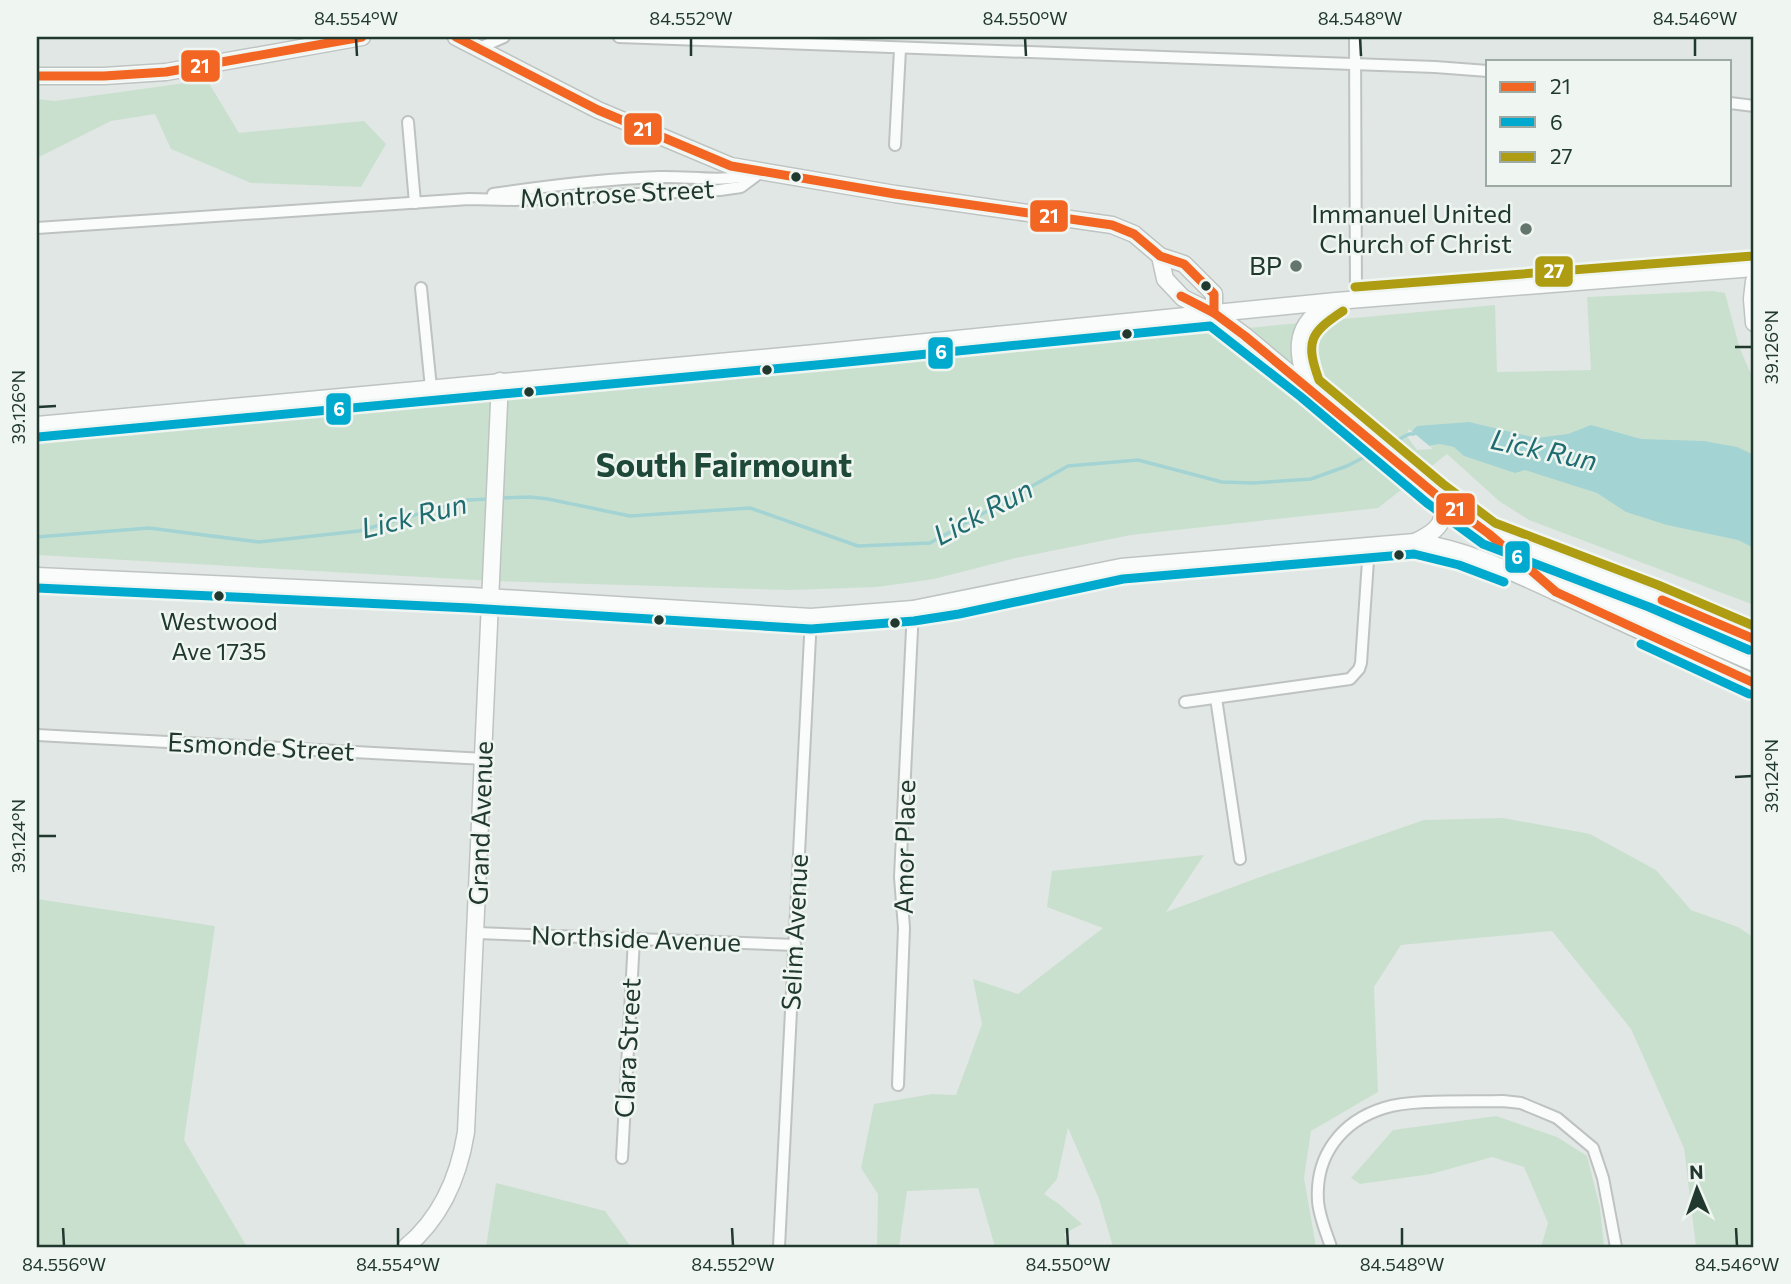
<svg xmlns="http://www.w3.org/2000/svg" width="1791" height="1284" font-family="Commissioner,sans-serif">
	<rect width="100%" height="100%" fill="#e1e7e4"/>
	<g fill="#cae0cf">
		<polygon points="207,80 239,133 364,121 386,144 361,187 251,183 171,149 155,114 111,121 37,158 37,99 55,101"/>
		<polygon points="1713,291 1725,293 1740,349 1754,381 1754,605 1529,520 1499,501 1447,454 1378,508 1131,535 1016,558 934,579 877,587 791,590 492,581 37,555 37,440 1495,305 1497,372 1591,370 1587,297"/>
		<polygon points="1503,818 1590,834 1656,870 1691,910 1738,927 1754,938 1754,1247 1696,1247 1684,1148 1631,1029 1552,931 1401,945 1374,987 1378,1092 1311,1131 1304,1178 1316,1247 1113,1247 1099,1199 1068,1128 1057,1179 1044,1194 1059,1204 1082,1224 1064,1234 1069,1247 995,1247 978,1188 907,1191 899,1247 877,1247 878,1194 861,1168 874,1104 932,1094 956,1095 982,1024 973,979 1018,994 1103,928 1047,907 1052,871 1204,855 1166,912 1260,877 1424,820"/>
		<polygon points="37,899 215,926 184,1140 247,1247 37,1247"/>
		<polygon points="1496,1116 1557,1137 1587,1156 1600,1208 1604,1247 1541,1247 1548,1223 1524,1167 1492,1157 1431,1174 1360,1184 1351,1178 1393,1130"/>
		<polygon points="496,1183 605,1211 631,1247 486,1247"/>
	</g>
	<polygon fill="#a3d3d3" points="1469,422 1537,438 1568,434 1591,425 1641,439 1704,441 1737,447 1754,455 1754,548 1738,540 1667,525 1626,512 1597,493 1525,470 1515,473 1464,456 1454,447 1440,444 1420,447 1409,434 1417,426"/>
	<polygon fill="#e1e7e4" points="1409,429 1433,449 1417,450 1406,435"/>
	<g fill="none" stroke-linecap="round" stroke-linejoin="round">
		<g stroke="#a3d3d3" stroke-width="3.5">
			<polyline points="1386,446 1409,434 1414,434"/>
			<polyline points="498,498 530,497 548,499 630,516 750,508 858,546 930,543 1068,466 1138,460 1222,482 1253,483 1311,479 1347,466 1376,451"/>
			<polyline points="37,537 149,528 259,542 359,531 467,500 490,499"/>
		</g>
		<defs>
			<g id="street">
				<polyline points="619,37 1435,67 1488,71"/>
				<polyline points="1355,37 1356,299"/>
				<polyline points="479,48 504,37"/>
				<polyline points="1730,103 1754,106"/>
				<polyline points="408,122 415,203"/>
				<polyline points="895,145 900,49"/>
				<path d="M 493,194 C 547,186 603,179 659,177 C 692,176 721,183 755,174"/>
				<polyline points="37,228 469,199 515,200 720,190 741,187 761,172"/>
				<polyline points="421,288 431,388"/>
				<polyline points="1216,698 1240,859"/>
				<polyline points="1185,702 1350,679 1359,669 1361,663 1369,546"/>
				<polyline points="37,735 485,759"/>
				<polyline points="477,933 795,945"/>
				<polyline points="898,1085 904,928 900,877 913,609"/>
				<polyline points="622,1158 634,939"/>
				<polyline points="779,1247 811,617"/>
				<path d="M 1331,1247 C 1326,1232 1319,1216 1318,1201 C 1315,1155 1342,1121 1384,1108 C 1412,1099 1471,1102 1503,1101 L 1521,1103 L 1557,1118 L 1593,1148 L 1603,1178 L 1616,1247"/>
			</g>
			<g id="secondary">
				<polyline points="456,37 598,110 731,166 895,194 1112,225 1134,234 1160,256 1184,264 1214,294 1214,313"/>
				<polyline points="37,76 104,76 166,72 362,37"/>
				<polyline points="1160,256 1165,279 1183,298 1214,313 1245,336 1435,494 1489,534 1556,592 1754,683"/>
				<polyline points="1754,281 1752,299 1754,323"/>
				<path d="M 1308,385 C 1294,349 1295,323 1331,303"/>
				<polyline points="37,425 826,352 1336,301 1754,268"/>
				<polyline points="1501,539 1654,596 1754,639"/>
				<path d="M 1415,542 C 1440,530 1450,520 1435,494"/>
				<polyline points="1538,570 1754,663"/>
				<path d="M 37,576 L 471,596 L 811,617 L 913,609 L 1121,567 L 1415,542 C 1466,549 1510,571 1556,592"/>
				<path d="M 406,1247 C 442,1217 459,1176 466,1132 L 500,381"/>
			</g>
		</defs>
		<use href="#street" stroke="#bec3c1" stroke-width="14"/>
		<use href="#secondary" stroke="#bec4c1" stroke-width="19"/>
		<use href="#street" stroke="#fafbfb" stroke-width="10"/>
		<use href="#secondary" stroke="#fafbfb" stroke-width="16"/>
		<defs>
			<g id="bus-1">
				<polyline points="456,37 598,110 731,166 895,194 1112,225 1134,234 1160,256 1184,264 1214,294 1214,313"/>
				<polyline points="37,76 104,76 166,72 362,37"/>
				<polyline points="1181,296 1214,313 1245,336 1435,494 1489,534 1556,592 1754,683"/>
				<polyline points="1662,600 1754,639"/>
			</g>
			<g id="bus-2">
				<polyline points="38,437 827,364 1210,326 1301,397 1427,503 1483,544 1649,607 1749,650"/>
				<polyline points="37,588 470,608 811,629 914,621 959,614 1123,579 1414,554 1459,565 1504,582"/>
				<polyline points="1641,644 1749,694"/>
			</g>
			<g id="bus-3">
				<polyline points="1355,287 1753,256"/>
				<path d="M 1343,311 C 1310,333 1305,341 1319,380 L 1443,484 L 1495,523 L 1658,585 L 1754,626"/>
			</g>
		</defs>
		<use href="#bus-1" stroke="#eff6f2" stroke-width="14"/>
		<use href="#bus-2" stroke="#eff6f2" stroke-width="14"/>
		<use href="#bus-3" stroke="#eff6f2" stroke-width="14"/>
		<use href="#bus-1" stroke="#f26522" stroke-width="9"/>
		<use href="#bus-2" stroke="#00a9ce" stroke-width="9"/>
		<use href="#bus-3" stroke="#ae9c13" stroke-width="9"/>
	</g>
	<path fill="none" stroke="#21382f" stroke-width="2.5" d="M 356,38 L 357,56M 691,38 L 691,56M 1025,38 L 1026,56M 1360,38 L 1361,56M 1695,38 L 1695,56M 1735,347 L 1752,347M 38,407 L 56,406M 1735,777 L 1752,776M 38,836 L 56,836M 63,1228 L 64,1246M 398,1228 L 398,1246M 732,1228 L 733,1246M 1067,1228 L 1068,1246M 1402,1228 L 1402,1246M 1736,1228 L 1737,1246"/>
	<g fill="#21382f" stroke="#eff6f2" stroke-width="2.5">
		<circle cx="796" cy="177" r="6"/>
		<circle cx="1206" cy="286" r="6"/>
		<circle cx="1127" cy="334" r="6"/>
		<circle cx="767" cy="370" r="6"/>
		<circle cx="529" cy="392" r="6"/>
		<circle cx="1399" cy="555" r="6"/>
		<circle cx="219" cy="596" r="6"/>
		<circle cx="659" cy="620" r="6"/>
		<circle cx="895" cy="623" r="6"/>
	</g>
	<g fill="#64756e" stroke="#eff6f2" stroke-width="2.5">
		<circle cx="1526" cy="229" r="7"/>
		<circle cx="1296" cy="266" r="7"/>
	</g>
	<g text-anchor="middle" stroke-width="5" stroke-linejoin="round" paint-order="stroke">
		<g font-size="24" fill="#21382f" stroke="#eff6f2">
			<text x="219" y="630">Westwood<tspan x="219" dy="30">Ave 1735</tspan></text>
		</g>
		<g font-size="26" fill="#21382f" stroke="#eff6f2">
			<text transform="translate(617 194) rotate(-3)" y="9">Montrose Street</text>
			<text transform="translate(261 747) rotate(3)" y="9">Esmonde Street</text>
			<text transform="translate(481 823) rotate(-88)" y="9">Grand Avenue</text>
			<text transform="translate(905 847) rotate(-89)" y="9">Amor Place</text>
			<text transform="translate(795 932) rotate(-87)" y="9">Selim Avenue</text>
			<text transform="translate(636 939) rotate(2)" y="9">Northside Avenue</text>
			<text transform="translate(628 1048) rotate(-87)" y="9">Clara Street</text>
		</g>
		<g font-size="26" fill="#21382f" stroke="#eff6f2" text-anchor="end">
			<text x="1512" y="223">Immanuel United<tspan x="1512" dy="30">Church of Christ</tspan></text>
			<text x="1282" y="275">BP</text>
		</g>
		<g font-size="28" font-style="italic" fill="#1f6c70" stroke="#eff6f2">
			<text transform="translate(1544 450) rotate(12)" y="10">Lick Run</text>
			<text transform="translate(983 512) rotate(-28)" y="10">Lick Run</text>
			<text transform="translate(414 516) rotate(-14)" y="10">Lick Run</text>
		</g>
		<g font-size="33" font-weight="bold" fill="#1e4939" stroke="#eff6f2">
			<text x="724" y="477">South Fairmount</text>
		</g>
	</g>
	<g stroke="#eff6f2" stroke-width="2.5">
		<rect x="180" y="49" width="41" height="34" rx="7" fill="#f26522"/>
		<rect x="623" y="112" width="40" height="34" rx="7" fill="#f26522"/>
		<rect x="1029" y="199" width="40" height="34" rx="7" fill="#f26522"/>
		<rect x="1534" y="255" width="40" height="33" rx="7" fill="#ae9c13"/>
		<rect x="927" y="336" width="27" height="34" rx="7" fill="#00a9ce"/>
		<rect x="325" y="392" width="27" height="34" rx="7" fill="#00a9ce"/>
		<rect x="1435" y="492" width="41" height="34" rx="7" fill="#f26522"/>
		<rect x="1504" y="540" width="27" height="34" rx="7" fill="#00a9ce"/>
	</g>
	<g font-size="19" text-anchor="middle" font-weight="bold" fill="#fff">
		<text x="200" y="73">21</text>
		<text x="643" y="136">21</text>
		<text x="1049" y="223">21</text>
		<text x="1554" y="278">27</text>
		<text x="941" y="359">6</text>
		<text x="339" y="416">6</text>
		<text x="1455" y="516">21</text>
		<text x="1517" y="564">6</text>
	</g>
	<rect width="1791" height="1284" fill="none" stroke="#eff6f2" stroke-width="77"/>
	<rect x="1486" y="60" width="245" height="126" fill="#eff6f2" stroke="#9daaa4" stroke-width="2"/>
	<rect x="1500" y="82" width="35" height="10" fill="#f26522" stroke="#9daaa4" stroke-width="2"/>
	<text x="1550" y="94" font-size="21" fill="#21382f">21</text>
	<rect x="1500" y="117" width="35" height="10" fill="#00a9ce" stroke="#9daaa4" stroke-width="2"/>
	<text x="1550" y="130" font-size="21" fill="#21382f">6</text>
	<rect x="1500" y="152" width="35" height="10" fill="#ae9c13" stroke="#9daaa4" stroke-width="2"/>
	<text x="1550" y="164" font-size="21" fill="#21382f">27</text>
	<g transform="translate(1697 1189) rotate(358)" stroke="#eff6f2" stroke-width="5" paint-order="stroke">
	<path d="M0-5L12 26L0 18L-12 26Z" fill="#21382f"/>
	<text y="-10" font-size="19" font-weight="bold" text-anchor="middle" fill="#21382f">N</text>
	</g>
	<rect x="38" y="38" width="1714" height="1208" fill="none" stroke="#21382f" stroke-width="2.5"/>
	<g font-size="18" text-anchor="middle" fill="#21382f">
		<text x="356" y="25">84.554°W</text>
		<text x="691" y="25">84.552°W</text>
		<text x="1025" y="25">84.550°W</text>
		<text x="1360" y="25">84.548°W</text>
		<text x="1695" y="25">84.546°W</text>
		<text transform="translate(1772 347) rotate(-90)" y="6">39.126°N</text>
		<text transform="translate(19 407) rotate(-90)" y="6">39.126°N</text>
		<text transform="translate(1772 776) rotate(-90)" y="6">39.124°N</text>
		<text transform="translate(19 836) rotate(-90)" y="6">39.124°N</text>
		<text x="64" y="1271">84.556°W</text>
		<text x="398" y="1271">84.554°W</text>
		<text x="733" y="1271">84.552°W</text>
		<text x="1068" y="1271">84.550°W</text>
		<text x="1402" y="1271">84.548°W</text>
		<text x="1737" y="1271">84.546°W</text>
	</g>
</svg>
